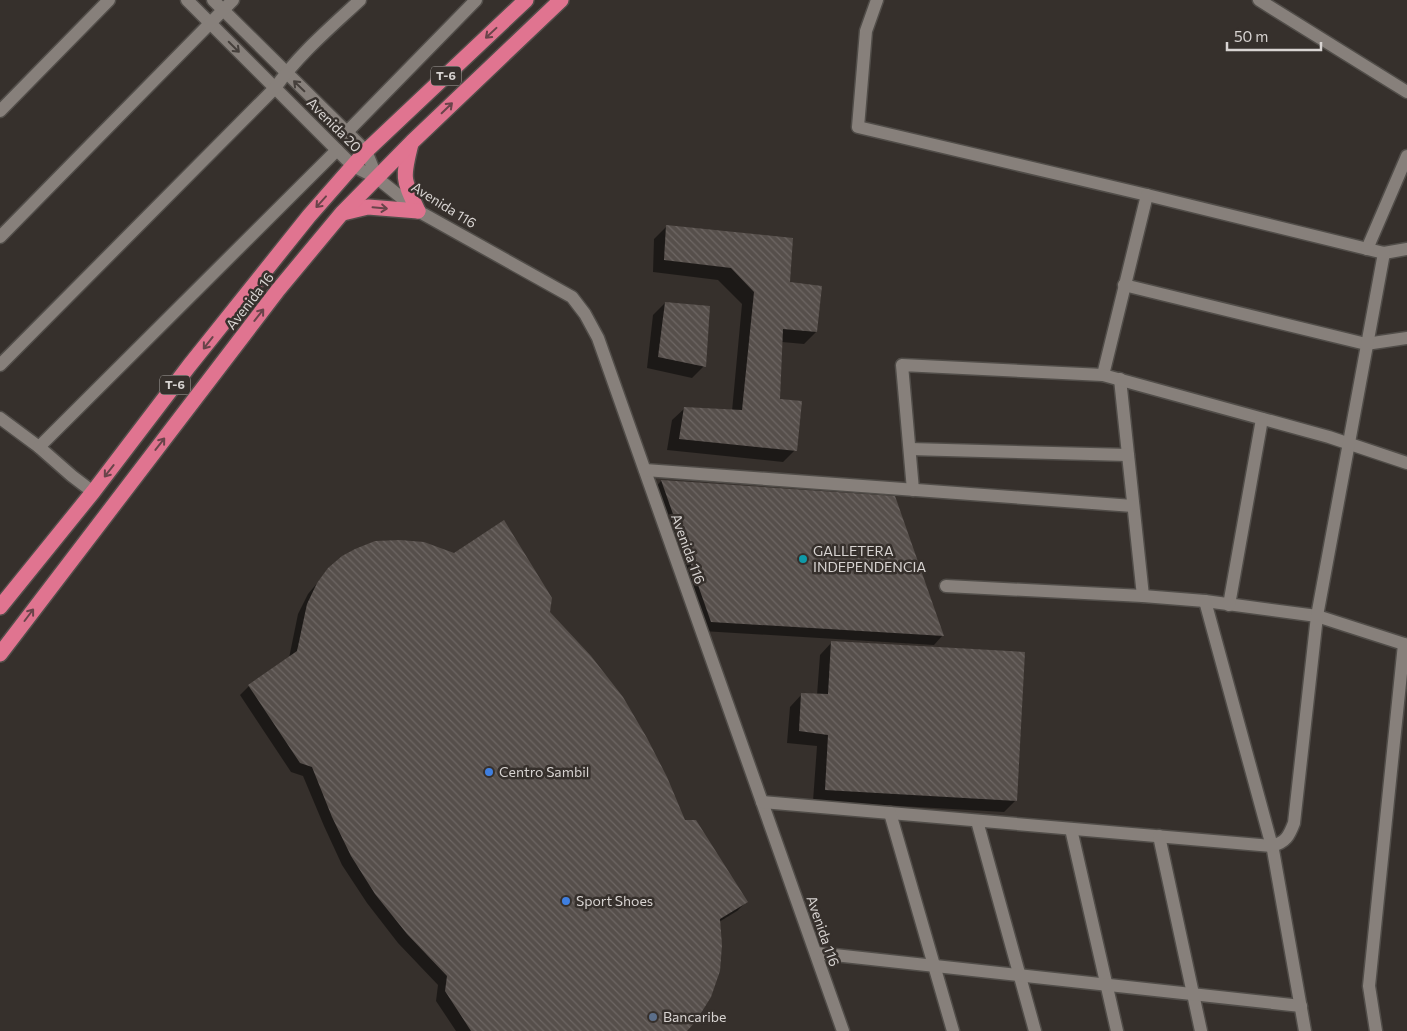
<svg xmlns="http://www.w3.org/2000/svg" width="1407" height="1031" font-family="Commissioner,sans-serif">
	<defs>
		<pattern id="building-back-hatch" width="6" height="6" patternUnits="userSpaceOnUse" patternTransform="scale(1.25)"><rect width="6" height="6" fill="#564f4b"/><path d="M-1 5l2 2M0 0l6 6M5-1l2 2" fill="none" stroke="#6e6764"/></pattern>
	</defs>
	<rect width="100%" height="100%" fill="#36302c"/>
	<g fill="#0007">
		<polygon points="666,227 789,283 816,332 804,344 782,342 779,400 795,450 783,462 667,450 672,420 685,408 732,411 742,304 718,280 653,272 654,239"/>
		<polygon points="665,303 704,366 692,378 647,368 653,315"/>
		<polygon points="661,481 894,497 942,636 934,645 702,631 653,490"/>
		<polygon points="329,569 549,613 684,821 746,902 737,911 719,922 686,1031 456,1031 436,1001 438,985 398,943 367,903 342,865 324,826 303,776 291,772 240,695 249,686 289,658 298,614 308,594"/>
		<polygon points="832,642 1016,800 1004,812 813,801 817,746 787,743 790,707 802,694 817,695 820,655"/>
	</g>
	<g fill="url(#building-back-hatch)">
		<polygon points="666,225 793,238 790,282 822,286 817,332 783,329 780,399 802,401 797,451 679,439 684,407 742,410 754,292 731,268 664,260"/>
		<polygon points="665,302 710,306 706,367 658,357"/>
		<polygon points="661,480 895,496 944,636 711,622"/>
		<polygon points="504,520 552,598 550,612 591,656 623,697 647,738 667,777 685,820 696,820 748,902 720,919 722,945 720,971 711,997 696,1021 687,1031 471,1031 445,991 447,976 407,934 375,894 351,856 332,817 312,767 300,763 248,685 297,651 307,604 317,583 328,568 342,556 355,549 375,541 400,540 424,542 454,553"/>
		<polygon points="831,641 1025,652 1017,801 825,790 828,735 799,731 801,693 828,694"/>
	</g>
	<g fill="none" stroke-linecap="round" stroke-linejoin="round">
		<defs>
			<g id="minor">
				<polyline points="187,0 353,166 377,178 418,211 572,297 585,314 598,338 843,1031"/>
				<polyline points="213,0 366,151 377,178"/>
				<polyline points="877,0 866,31 858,127 1147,195 1384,253 1407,249"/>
				<polyline points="1259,0 1407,92"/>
				<polyline points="0,111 109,0"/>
				<polyline points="346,133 476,0"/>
				<polyline points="0,237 233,0"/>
				<polyline points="1367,249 1407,156"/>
				<polyline points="1124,285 1366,344 1407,338"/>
				<path d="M 0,365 L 275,88 C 298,55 330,28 360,0"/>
				<polyline points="1103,375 1147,195"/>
				<polyline points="1120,379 1143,596"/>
				<polyline points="0,418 39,447 72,476 93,492"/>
				<polyline points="39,447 337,150"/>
				<polyline points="910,449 1128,455"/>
				<polyline points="645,470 1133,506"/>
				<polyline points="913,490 902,365 1103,375 1329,437 1407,463"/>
				<polyline points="946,586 1143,596 1205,601 1317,616 1404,644"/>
				<polyline points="1205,601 1273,850 1305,1031"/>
				<polyline points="1229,605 1262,419"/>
				<path d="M 762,802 L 1272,846 C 1286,842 1289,836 1294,823 L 1317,616 L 1384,253"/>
				<polyline points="890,813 953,1031"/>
				<polyline points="977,821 1035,1031"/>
				<polyline points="1071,829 1117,1031"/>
				<polyline points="1159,836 1201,1031"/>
				<polyline points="816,953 1301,1006"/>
				<polyline points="1376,1031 1369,986 1404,644 1407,645"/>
			</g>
			<g id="highway">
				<path d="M 411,144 C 402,179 403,179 418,211"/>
				<polyline points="343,213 368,207 418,211"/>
				<polyline points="0,607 93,492 189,366 309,216 366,151 526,0"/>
				<polyline points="0,654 278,290 342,213 412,142 561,0"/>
			</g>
		</defs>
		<use href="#minor" stroke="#514d49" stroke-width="15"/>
		<use href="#highway" stroke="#514d49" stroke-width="18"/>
		<use href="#minor" stroke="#87807b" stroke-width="12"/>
		<use href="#highway" stroke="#e07490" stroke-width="15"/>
	</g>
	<defs><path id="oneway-shaft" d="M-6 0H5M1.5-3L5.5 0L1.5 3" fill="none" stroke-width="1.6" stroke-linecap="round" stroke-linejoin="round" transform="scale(1.25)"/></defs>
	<g stroke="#69444a">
		<use href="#oneway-shaft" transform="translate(491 33) rotate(137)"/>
		<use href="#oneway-shaft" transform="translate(447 108) rotate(-44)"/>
		<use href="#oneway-shaft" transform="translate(321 202) rotate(132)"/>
		<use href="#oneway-shaft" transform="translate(380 208) rotate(5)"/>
		<use href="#oneway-shaft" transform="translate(259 315) rotate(-52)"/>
		<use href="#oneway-shaft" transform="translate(208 343) rotate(128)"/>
		<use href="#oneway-shaft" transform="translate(160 444) rotate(-52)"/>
		<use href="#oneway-shaft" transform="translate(109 471) rotate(128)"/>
		<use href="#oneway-shaft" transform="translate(29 615) rotate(-53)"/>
	</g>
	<g stroke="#46403c">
		<use href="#oneway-shaft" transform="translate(234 47) rotate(45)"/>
		<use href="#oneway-shaft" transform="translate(299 86) rotate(-136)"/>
	</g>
	<circle fill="#0f9aa8" stroke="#36302c" stroke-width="2" cx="803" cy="559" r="5"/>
	<g fill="#3f7fe0" stroke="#36302c" stroke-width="2">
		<circle cx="489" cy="772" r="5"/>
		<circle cx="566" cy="901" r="5"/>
	</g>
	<circle fill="#5c6f8a" stroke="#36302c" stroke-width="2" cx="653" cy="1017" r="5"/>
	<g text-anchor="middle" stroke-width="5" stroke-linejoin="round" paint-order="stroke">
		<g fill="#36302c" stroke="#a7a3a0" stroke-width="1">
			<rect x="431" y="66.5" width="30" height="19" rx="4"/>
			<rect x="160" y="375.5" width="30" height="19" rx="4"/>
		</g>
		<g font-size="12" font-weight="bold" fill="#d8d4d2">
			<text x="446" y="80">T-6</text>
			<text x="175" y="389">T-6</text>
		</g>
		<g font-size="14" fill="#d8d4d2" stroke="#36302c">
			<text transform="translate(334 125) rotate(45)" y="5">Avenida 20</text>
			<text transform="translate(444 205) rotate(32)" y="5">Avenida 116</text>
			<text transform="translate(250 301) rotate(-52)" y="5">Avenida 16</text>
			<text transform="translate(688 549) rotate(70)" y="5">Avenida 116</text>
			<text transform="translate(823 931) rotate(71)" y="5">Avenida 116</text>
		</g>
		<g font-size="14" fill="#d8d4d2" stroke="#36302c" text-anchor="start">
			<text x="813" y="556">GALLETERA<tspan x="813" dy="16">INDEPENDENCIA</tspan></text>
			<text x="499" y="777">Centro Sambil</text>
			<text x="576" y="906">Sport Shoes</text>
			<text x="663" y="1022">Bancaribe</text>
		</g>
	</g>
	<path d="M1227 42v8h94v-8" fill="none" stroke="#d8d4d2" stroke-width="2.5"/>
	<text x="1234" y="42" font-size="15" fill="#d8d4d2" stroke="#36302c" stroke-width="4" paint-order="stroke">50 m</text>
</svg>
